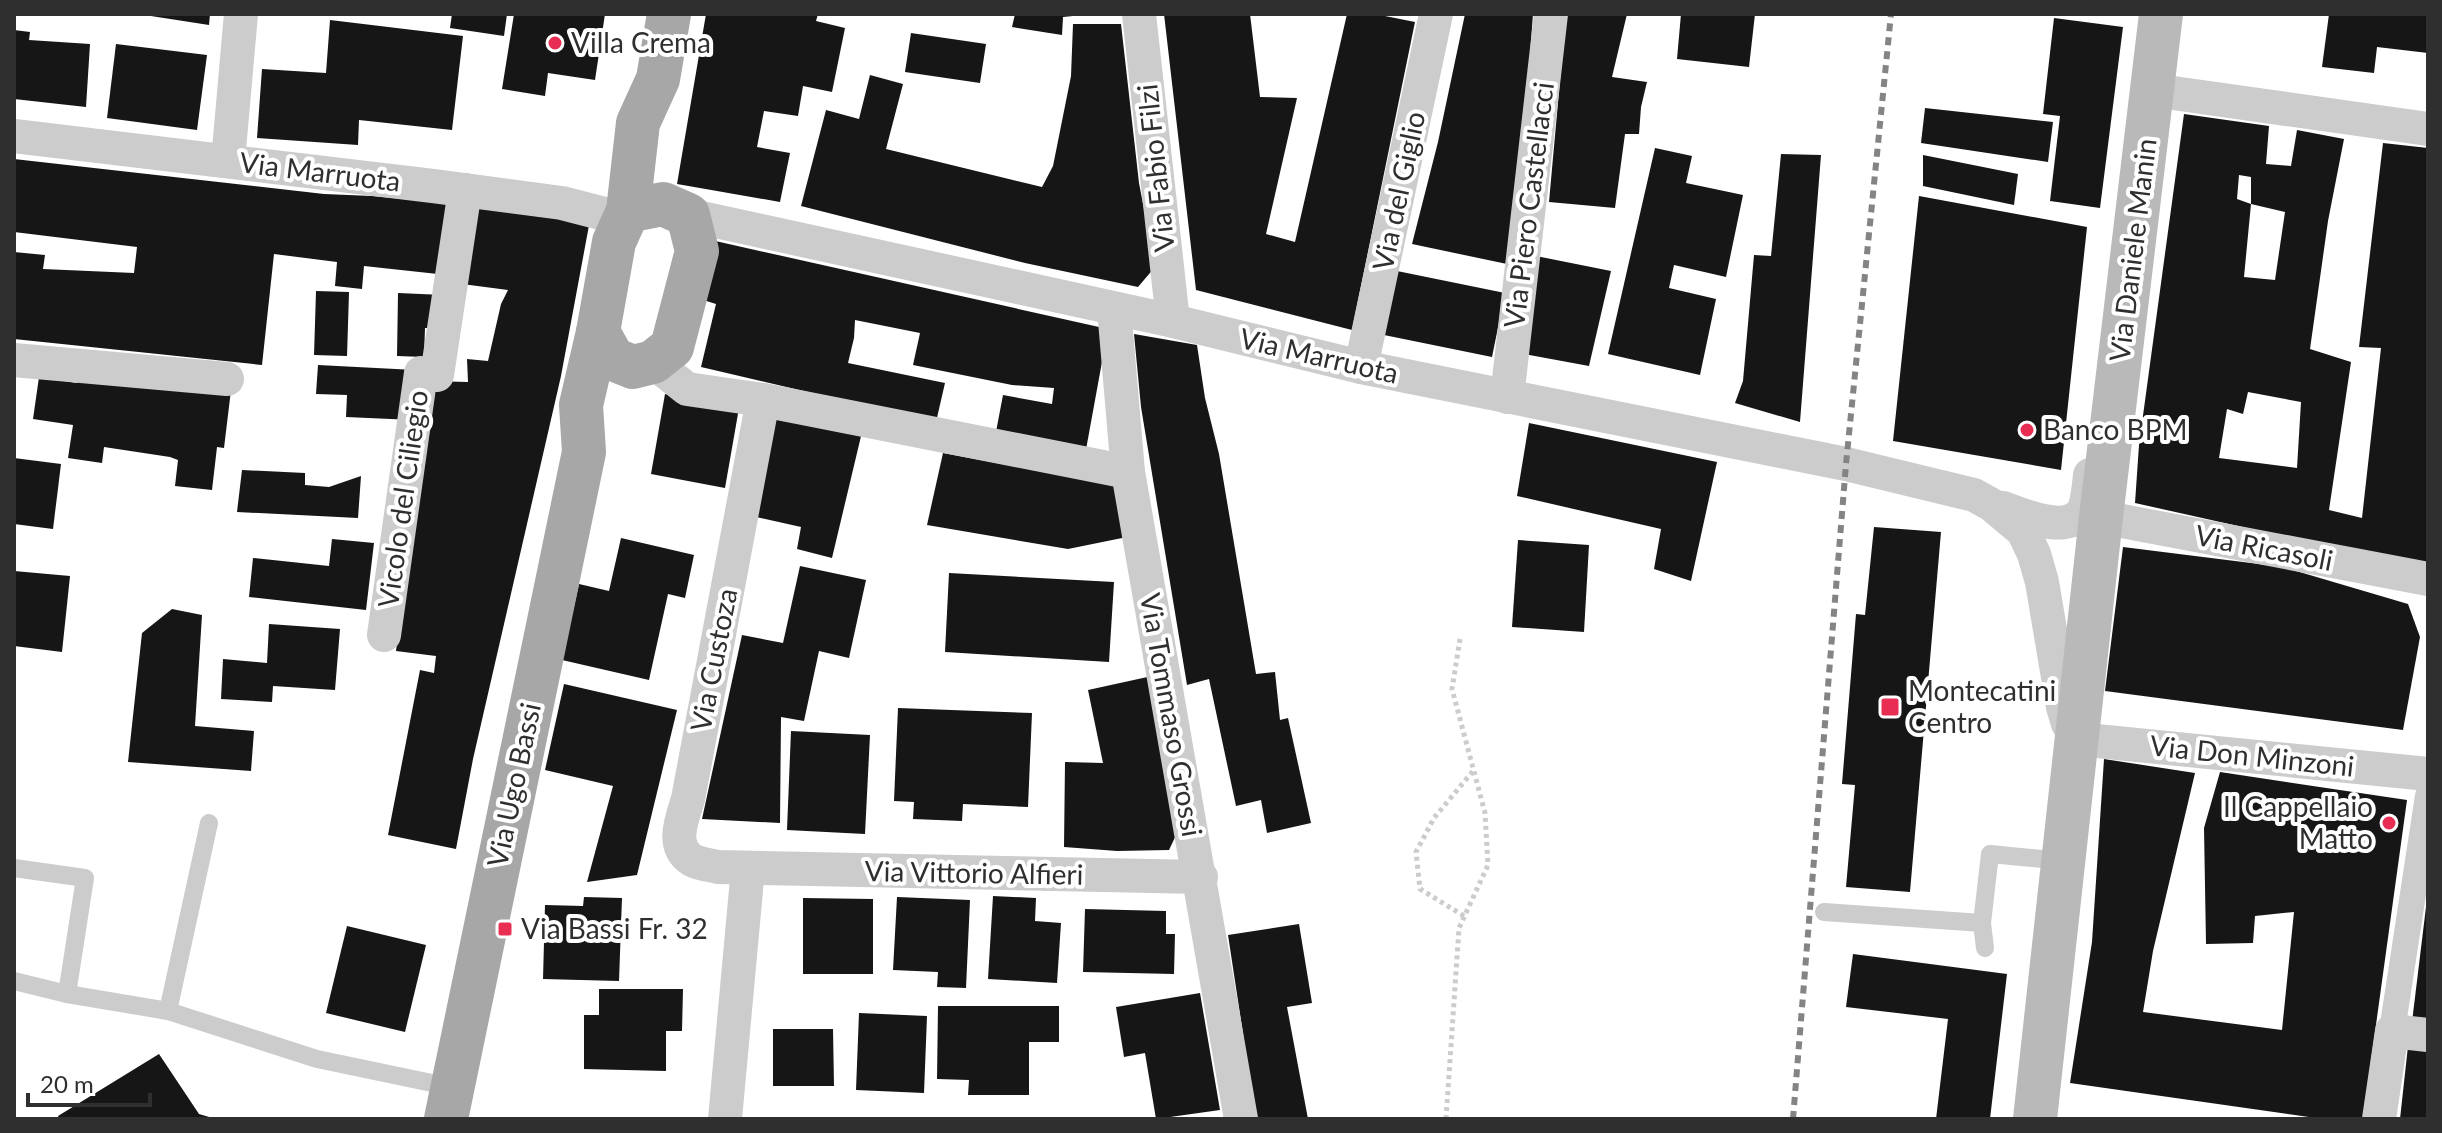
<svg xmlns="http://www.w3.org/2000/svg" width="2442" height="1133" font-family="Lato,sans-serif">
	<rect width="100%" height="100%" fill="#fff"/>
	<g fill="#161616" fill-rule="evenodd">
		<polygon points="138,14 210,14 209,25"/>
		<polygon points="452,14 507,14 504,36 450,28"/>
		<polygon points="514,14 605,14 595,80 548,73 545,96 502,89"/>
		<polygon points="706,14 818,14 816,21 845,28 832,92 803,86 798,116 764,111 757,147 790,153 780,202 677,184"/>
		<polygon points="1015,14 1073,14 1073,16 1063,17 1062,35 1012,27"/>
		<polygon points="1164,14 1250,14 1260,97 1297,98 1266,234 1295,242 1347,14 1375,14 1415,22 1352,330 1196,290"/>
		<polygon points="1465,14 1533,14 1527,95 1507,264 1412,244 1438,142"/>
		<polygon points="1566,14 1627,14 1612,77 1647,82 1641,107 1639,134 1625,134 1615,208 1549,202"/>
		<polygon points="1681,14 1755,14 1749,67 1677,59"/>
		<polygon points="2329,14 2428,14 2428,53 2377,47 2374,73 2322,67"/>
		<polygon points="2054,18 2123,27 2100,208 2050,201 2060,116 2043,114"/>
		<polygon points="330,20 463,36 452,130 359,120 358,145 257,138 262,69 326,73"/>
		<polygon points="1073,24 1121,24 1139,183 1155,267 1138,287 1025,263 801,206 826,110 859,119 870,75 903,84 886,149 1042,187 1053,166 1071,76"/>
		<polygon points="14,30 30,32 29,40 90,44 86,107 14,99"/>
		<polygon points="911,33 986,44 980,83 905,72"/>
		<polygon points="116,44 207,55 197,130 107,118"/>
		<polygon points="1925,108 2053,122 2048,162 1921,143"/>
		<path d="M 2184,114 L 2269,126 L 2266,164 L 2291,166 L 2297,130 L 2344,139 L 2328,221 L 2310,349 L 2351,362 L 2329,510 L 2362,518 L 2381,348 L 2359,347 L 2383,143 L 2428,148 L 2427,564 L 2283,536 L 2135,503 L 2139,445 ZM 2239,175 L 2251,177 L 2251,204 L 2285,212 L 2275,280 L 2244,277 L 2251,204 L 2237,199 ZM 2248,392 L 2301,402 L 2297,468 L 2219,458 L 2227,409 L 2243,414 Z"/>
		<polygon points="1655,148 1692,156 1686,183 1743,195 1726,277 1674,265 1669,288 1716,299 1700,375 1608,354"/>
		<polygon points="1781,154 1821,155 1800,422 1735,403 1743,381 1754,255 1771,256"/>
		<polygon points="1923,155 2018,174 2014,205 1923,186"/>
		<polygon points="14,159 324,194 372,196 454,204 447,275 364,266 362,289 335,286 337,262 274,254 262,365 14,339 14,252 45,255 43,269 134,273 137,247 14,232"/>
		<polygon points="1919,196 2087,227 2061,470 1893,441"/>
		<polygon points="472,204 590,220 561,376 473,759 456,849 388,835 420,670 434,673 436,656 396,651 430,381 468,382 467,359 488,361 501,304 508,290 462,284"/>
		<polygon points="711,240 1108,329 1085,455 995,437 1003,395 1052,404 1054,388 1012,385 913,365 920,333 855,320 854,338 848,363 945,383 936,422 701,367 716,304 697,298"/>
		<polygon points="1536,256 1611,271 1589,366 1524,354"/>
		<polygon points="1397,271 1505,293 1492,357 1384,335"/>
		<polygon points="316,291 349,292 347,356 314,355"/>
		<polygon points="398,293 443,295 442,328 425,328 424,357 397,356"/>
		<polygon points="1134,334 1197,345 1205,398 1219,454 1256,674 1275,672 1280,720 1288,718 1311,823 1267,833 1261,800 1236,806 1209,679 1187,685 1141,407"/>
		<polygon points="318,365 415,370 413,420 346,417 347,395 316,394"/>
		<polygon points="79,373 231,390 224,448 217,447 212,490 175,486 178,460 170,457 104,447 102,463 68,458 73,425 33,419 39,377 77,383"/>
		<polygon points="665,394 739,408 725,488 651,474"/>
		<polygon points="772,410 862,432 832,558 797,549 801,527 747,515"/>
		<polygon points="1529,423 1717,462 1691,581 1654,569 1661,529 1517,496"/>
		<polygon points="943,453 1119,486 1127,537 1068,549 927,525"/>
		<polygon points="14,458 61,464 53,529 14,524"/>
		<polygon points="242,470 305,473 305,485 329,487 361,476 358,518 237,512"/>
		<polygon points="1874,527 1941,532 1910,892 1846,887 1855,785 1842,784 1856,614 1865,615"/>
		<polygon points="621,538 694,555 685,598 668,594 649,680 562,660 579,584 609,591"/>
		<polygon points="332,539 374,543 366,610 249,597 253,558 329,566"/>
		<polygon points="1518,540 1589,545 1584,632 1512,627"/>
		<polygon points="2123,547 2283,567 2408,604 2420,637 2403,730 2105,691"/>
		<polygon points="800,566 866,580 849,658 819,651 804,721 781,717 780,823 702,819 742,635 783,643"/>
		<polygon points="14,571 70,576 62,652 14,646"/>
		<polygon points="949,573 1114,582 1109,662 945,652"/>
		<polygon points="172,609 202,615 195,726 254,731 251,771 128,762 142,633"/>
		<polygon points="269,624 340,629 335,690 273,686 272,702 221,699 223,659 267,663"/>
		<polygon points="1152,676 1178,831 1169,850 1117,851 1064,847 1065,762 1103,763 1088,690"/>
		<polygon points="564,684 677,710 637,875 587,882 613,786 545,770"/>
		<polygon points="898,708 1032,713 1028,807 963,804 962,821 913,819 914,802 894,801"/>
		<polygon points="791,731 870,735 865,834 787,830"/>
		<polygon points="2104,759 2195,773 2153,951 2143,1012 2282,1030 2294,912 2255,916 2253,943 2206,944 2204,828 2220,772 2407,800 2363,1119 2323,1119 2070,1083 2092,942"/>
		<polygon points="993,896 1036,898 1035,921 1061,923 1057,983 988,979"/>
		<polygon points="584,897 622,898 619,981 543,979 545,905 583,906"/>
		<polygon points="897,897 970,900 966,988 937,987 938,972 893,970"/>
		<polygon points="803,898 873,899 873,974 803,974"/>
		<polygon points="2426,907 2428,908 2428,1024 2412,1022"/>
		<polygon points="1085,909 1166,911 1166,934 1175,934 1174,974 1083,972"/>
		<polygon points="1299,924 1312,1003 1287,1007 1308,1119 1256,1119 1228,935"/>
		<polygon points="347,926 426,945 405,1032 326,1013"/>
		<polygon points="1853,954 2007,974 1990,1119 1936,1119 1948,1019 1846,1007"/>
		<polygon points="599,989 683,989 682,1031 666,1031 666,1071 584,1069 584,1015 599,1015"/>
		<polygon points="1200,993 1220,1110 1156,1119 1145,1053 1124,1057 1116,1007"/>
		<polygon points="938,1006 1059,1006 1059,1042 1029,1042 1029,1095 968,1095 969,1080 937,1079"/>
		<polygon points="859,1013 927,1016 924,1093 856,1090"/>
		<polygon points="773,1029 833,1029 834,1086 773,1086"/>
		<polygon points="2409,1037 2428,1040 2428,1119 2400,1119"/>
		<polygon points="159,1054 199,1114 216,1119 59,1119 58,1116"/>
	</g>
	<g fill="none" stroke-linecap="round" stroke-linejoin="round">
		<g stroke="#ccc" stroke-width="5" stroke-dasharray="4 4" stroke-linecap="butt">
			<polyline points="1464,916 1420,889 1416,852 1434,818 1473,771"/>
			<polyline points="1446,1119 1459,928 1488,865 1485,813 1452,689 1460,639"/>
		</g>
		<g stroke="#ccc" stroke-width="18">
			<polyline points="14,868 85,878 67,994"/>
			<polyline points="1824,912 1982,923 1990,854 2063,861"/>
			<polyline points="1982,923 1985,948"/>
			<polyline points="14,981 67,994 168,1011 317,1059 451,1087"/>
			<polyline points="168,1011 209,823"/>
		</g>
		<polyline stroke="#ccc" stroke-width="26" points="2392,1031 2428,796"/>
		<g stroke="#ccc" stroke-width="34">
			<polyline points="1139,14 1173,321"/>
			<polyline points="2152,90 2428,129"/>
			<polyline points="14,136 433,186 562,203 624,219"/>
			<polyline points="228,161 241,14"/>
			<polyline points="688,215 1173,321 1361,367 1846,464 1974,495 1992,505 2023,531 2034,554 2042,582 2063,707 2068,724 2076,731"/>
			<polyline points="1114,309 1128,472 1241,1119"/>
			<polyline points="14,360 227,379"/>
			<polyline points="653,362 687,389 763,400 1128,472"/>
			<polyline points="1361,367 1436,14"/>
			<polyline points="1507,397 1551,14"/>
			<path d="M 763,400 L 688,799 C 682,819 670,846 692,860 C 699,864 710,865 718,867 L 1201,877"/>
			<path d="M 2003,508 C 2024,516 2073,537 2085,507 C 2088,497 2089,485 2090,475"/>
			<polyline points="2101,517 2428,579"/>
			<polyline points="384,635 421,373 437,375 465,190"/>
			<polyline points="2077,739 2428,774"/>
			<polyline points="725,1119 748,868"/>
			<polyline points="2379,1119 2392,1031 2428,1035"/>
		</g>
		<polyline stroke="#b9b9b9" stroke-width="44" points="2035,1119 2101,517 2161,14"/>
		<g stroke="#a7a7a7" stroke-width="44">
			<polygon points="663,204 688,215 697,251 672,347 653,362 633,367 613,359 598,332 614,242 628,211"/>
			<polyline points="628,211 638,123 658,79 669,14"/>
			<polyline points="446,1119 584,452 581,405 598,332"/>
		</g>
		<polyline stroke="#848484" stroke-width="6" stroke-dasharray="8 6" stroke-linecap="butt" points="1793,1119 1846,464 1891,14"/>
	</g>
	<g fill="#e92e53" stroke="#fff" stroke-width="3">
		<circle cx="555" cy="43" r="8"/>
		<circle cx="2027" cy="430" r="8"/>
		<rect x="1880" y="697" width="20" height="20" rx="4"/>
		<circle cx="2389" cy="823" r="8"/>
		<rect x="497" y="921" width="16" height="16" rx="4"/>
	</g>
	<g text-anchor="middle" stroke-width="8" stroke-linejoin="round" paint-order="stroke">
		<g font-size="28" fill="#2f2f2f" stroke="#fff" text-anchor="start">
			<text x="571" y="53">Villa Crema</text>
			<text x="2043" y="440">Banco BPM</text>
			<text x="1908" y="701">Montecatini<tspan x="1908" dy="32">Centro</tspan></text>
			<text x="2373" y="817" text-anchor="end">Il Cappellaio<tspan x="2373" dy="32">Matto</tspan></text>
			<text x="521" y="939">Via Bassi Fr. 32</text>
		</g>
		<g font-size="28" fill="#2f2f2f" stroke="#fff">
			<text transform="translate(1156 168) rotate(-96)" y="10">Via Fabio Filzi</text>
			<text transform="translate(320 172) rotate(7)" y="10">Via Marruota</text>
			<text transform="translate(1399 191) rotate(-78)" y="10">Via del Giglio</text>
			<text transform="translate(1529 205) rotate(-83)" y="10">Via Piero Castellacci</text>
			<text transform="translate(2133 250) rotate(-83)" y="10">Via Daniele Manin</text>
			<text transform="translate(1319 356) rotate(13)" y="10">Via Marruota</text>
			<text transform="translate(403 499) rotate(-82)" y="10">Vicolo del Ciliegio</text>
			<text transform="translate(2264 548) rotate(11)" y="10">Via Ricasoli</text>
			<text transform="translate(714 660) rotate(-79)" y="10">Via Custoza</text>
			<text transform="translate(1171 715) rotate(80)" y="10">Via Tommaso Grossi</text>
			<text transform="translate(2252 756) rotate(6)" y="10">Via Don Minzoni</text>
			<text transform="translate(514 785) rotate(-78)" y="10">Via Ugo Bassi</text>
			<text transform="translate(974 873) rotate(1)" y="10">Via Vittorio Alfieri</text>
		</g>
	</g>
	<rect width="2442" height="1133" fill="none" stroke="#2f2f2f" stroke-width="32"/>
	<path d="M28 1093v12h122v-12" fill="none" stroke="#2f2f2f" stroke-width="4"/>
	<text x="40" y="1093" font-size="24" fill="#2f2f2f" stroke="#ffffff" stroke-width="6" paint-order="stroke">20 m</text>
</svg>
